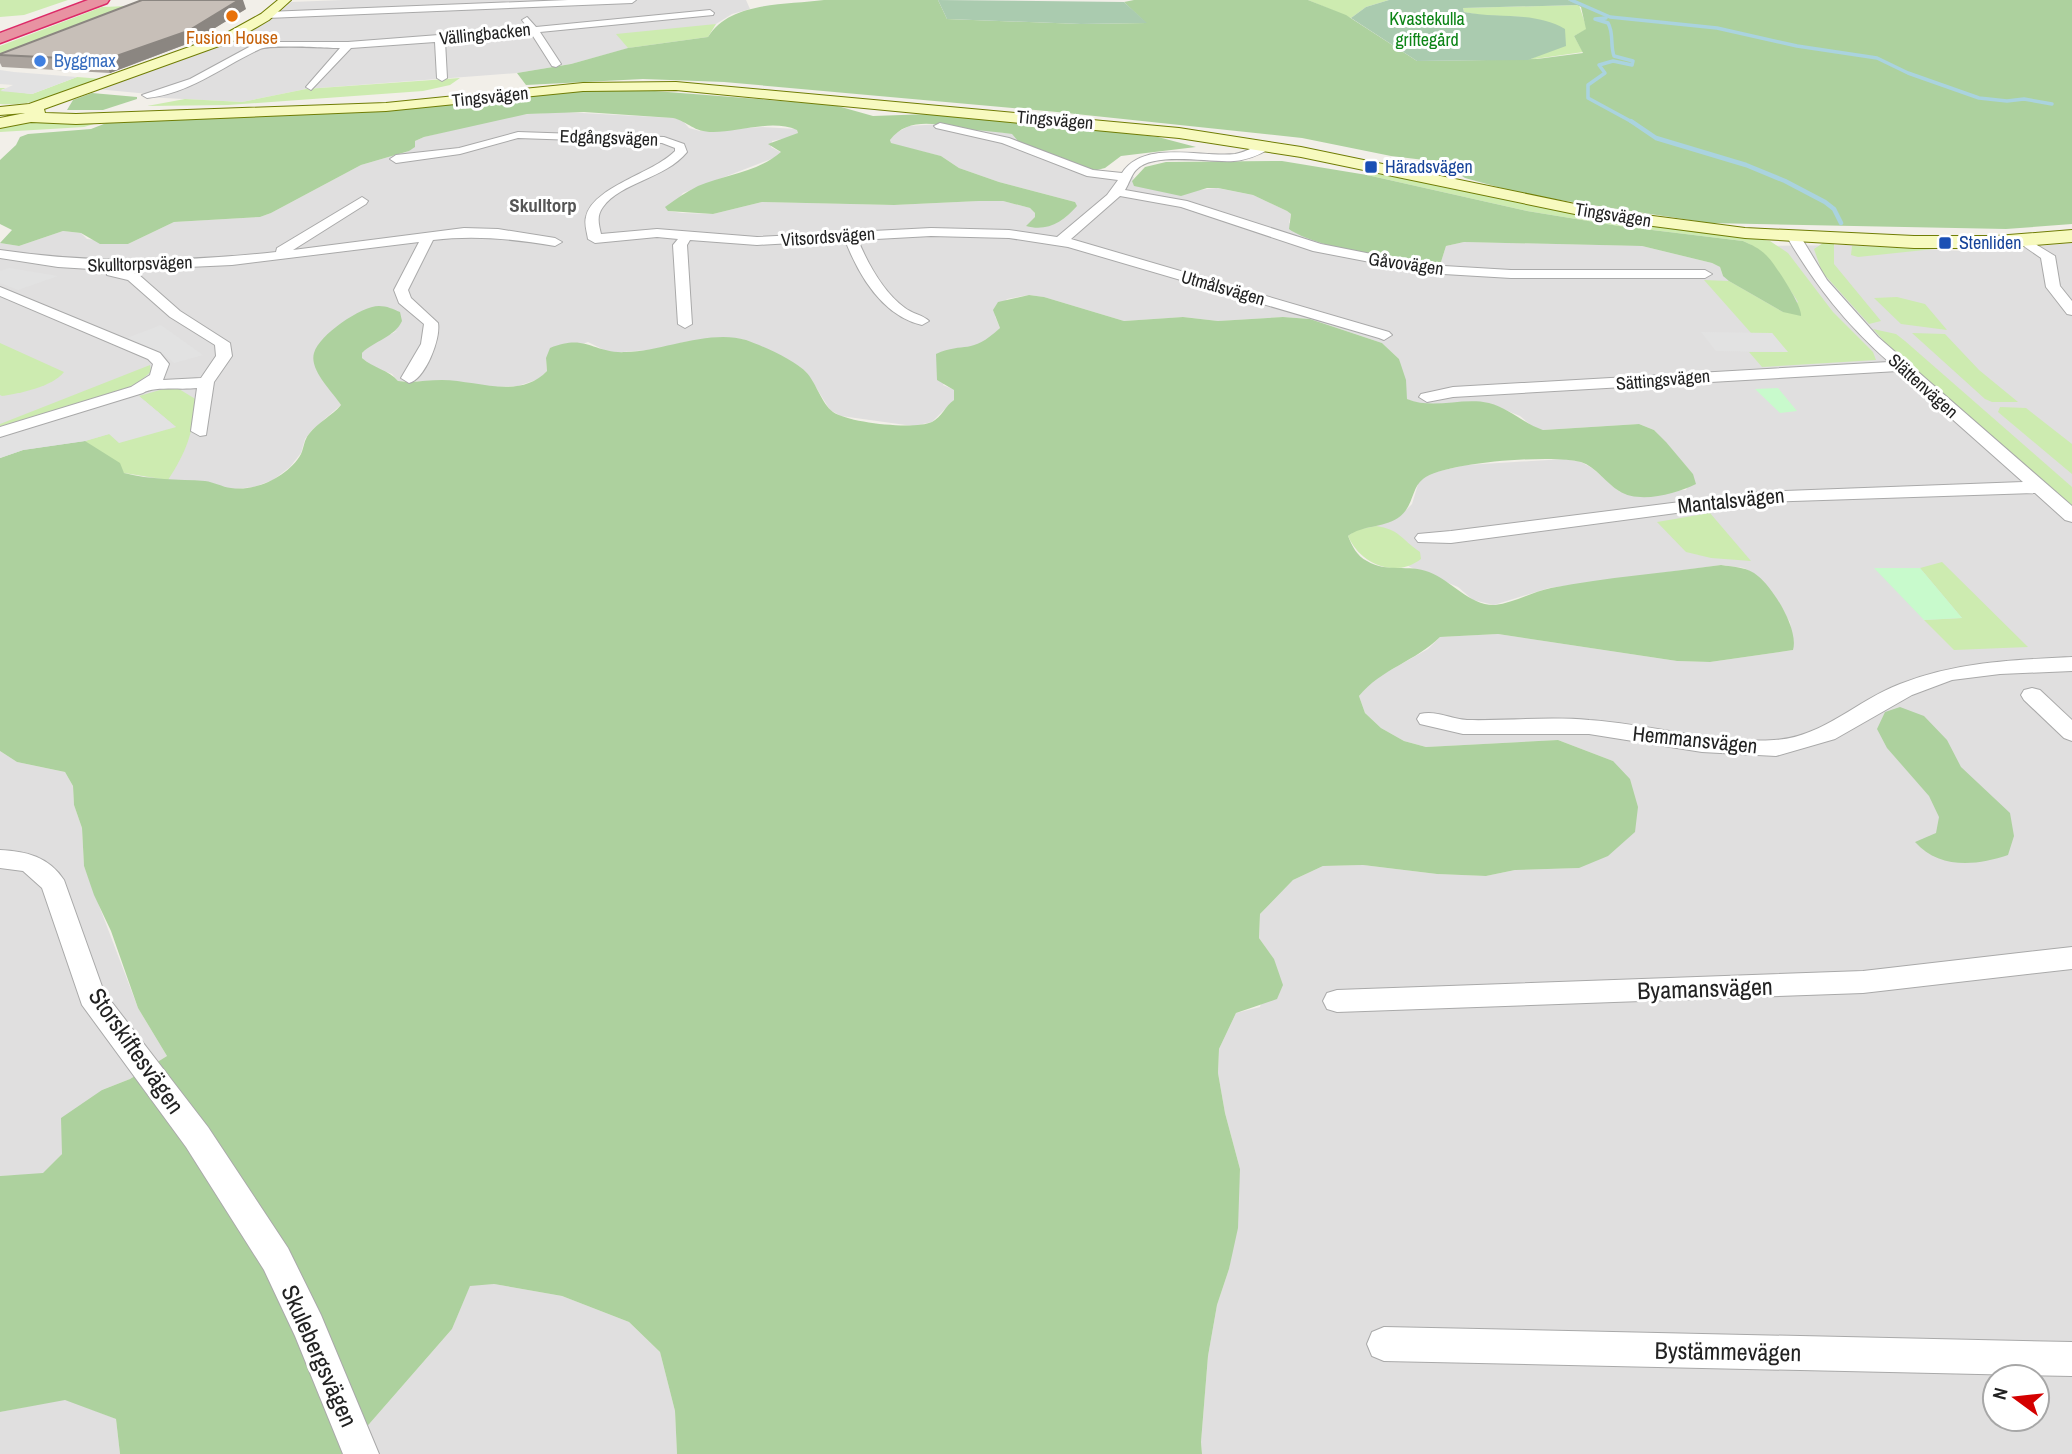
<svg xmlns="http://www.w3.org/2000/svg" width="2072" height="1454" font-family="'Archivo Narrow',sans-serif">
	<rect width="100%" height="100%" fill="#f2efe9"/>
	<g fill="#e0dfdf" fill-rule="evenodd">
		<polygon points="343,0 746,0 750,9 732,14 716,24 571,64 517,73 306,89 242,102 144,97 149,94 96,89 215,45 281,11 291,2"/>
		<path d="M 564,112 L 673,118 L 682,120 L 689,128 L 700,131 L 762,127 L 797,129 L 798,133 L 792,137 L 772,141 L 771,147 L 782,153 L 774,158 L 683,193 L 668,211 L 682,213 L 713,214 L 762,202 L 894,205 L 979,201 L 1003,201 L 1030,208 L 1035,213 L 1035,217 L 1075,202 L 999,182 L 959,168 L 941,156 L 891,144 L 890,140 L 894,134 L 909,126 L 942,124 L 1013,134 L 1020,141 L 1084,168 L 1134,177 L 1132,181 L 1200,190 L 1217,188 L 1253,195 L 1287,211 L 1291,214 L 1289,223 L 1391,258 L 1419,262 L 1441,262 L 1446,246 L 1464,242 L 1642,246 L 1712,263 L 1720,267 L 1723,276 L 1755,246 L 1854,245 L 1978,252 L 2072,243 L 2072,1454 L 1202,1454 L 1201,1442 L 1208,1356 L 1217,1305 L 1229,1269 L 1240,1169 L 1225,1113 L 1218,1073 L 1219,1049 L 1236,1013 L 1260,1007 L 1274,960 L 1259,938 L 1260,914 L 1293,880 L 1323,866 L 1363,865 L 1437,874 L 1486,876 L 1515,870 L 1579,868 L 1613,761 L 1558,740 L 1426,747 L 1404,741 L 1381,728 L 1365,713 L 1359,696 L 1371,681 L 1428,649 L 1440,637 L 1498,634 L 1677,661 L 1710,662 L 1793,650 L 1790,622 L 1758,576 L 1744,568 L 1721,565 L 1549,588 L 1494,605 L 1473,600 L 1458,587 L 1410,567 L 1356,530 L 1398,518 L 1412,504 L 1419,481 L 1431,473 L 1466,465 L 1564,459 L 1581,462 L 1592,468 L 1620,492 L 1686,490 L 1693,474 L 1654,430 L 1639,424 L 1543,430 L 1533,427 L 1520,416 L 1488,403 L 1421,405 L 1407,399 L 1399,359 L 1382,343 L 1310,319 L 1283,317 L 1218,321 L 1183,317 L 1124,321 L 1044,297 L 1029,295 L 1007,299 L 995,316 L 1000,328 L 985,343 L 974,347 L 943,385 L 955,390 L 954,400 L 932,422 L 913,426 L 841,416 L 830,410 L 807,373 L 799,366 L 742,339 L 718,338 L 684,342 L 660,349 L 610,353 L 588,342 L 546,358 L 547,371 L 539,379 L 518,386 L 491,387 L 453,381 L 398,381 L 392,374 L 371,366 L 362,358 L 362,353 L 372,343 L 397,331 L 314,353 L 316,367 L 341,405 L 312,430 L 305,439 L 301,453 L 290,467 L 273,480 L 254,487 L 234,489 L 161,480 L 23,450 L 0,458 L 0,243 L 19,246 L 63,231 L 81,233 L 87,239 L 128,244 L 174,222 L 260,217 L 271,213 L 361,165 L 409,151 L 415,141 L 424,137 L 513,115 ZM 1995,1377 L 2037,1377 L 2037,1419 L 1995,1419 Z"/>
		<polygon points="0,751 17,762 65,772 73,786 74,805 82,828 84,866 138,1008 167,1056 130,1079 102,1090 62,1154 43,1174 0,1176"/>
		<polygon points="494,1284 562,1296 629,1322 660,1352 675,1411 677,1454 343,1454 452,1329 470,1285"/>
		<polygon points="65,1399 116,1419 120,1454 0,1454 0,1412"/>
	</g>
	<g fill="#cdebb0">
		<polygon points="0,0 68,0 24,15 0,17"/>
		<polygon points="1308,0 1389,0 1366,7 1351,18"/>
		<polygon points="1579,5 1587,29 1574,36 1583,52 1528,60 1535,57 1523,17 1480,15 1464,12 1463,8"/>
		<polygon points="130,6 0,62 0,46 102,7"/>
		<polygon points="716,24 708,37 628,48 616,34"/>
		<path d="M 77,77 L 103,79 C 70,90 35,107 0,104 L 0,88 L 6,88 L 1,90 L 32,94 Z"/>
		<polygon points="460,78 450,85 423,91 228,105 147,106 185,99 242,102 306,89"/>
		<polygon points="104,121 84,127 0,132 0,127 25,123"/>
		<path d="M 1371,173 L 1770,241 L 1788,253 L 1833,312 L 1873,352 L 1876,360 L 1762,367 L 1749,352 L 1787,352 L 1772,333 L 1751,333 L 1704,280 L 1729,281 L 1783,312 L 1798,302 C 1782,279 1770,252 1743,241 L 1619,226 L 1527,211 L 1367,175 Z"/>
		<polygon points="1823,243 1834,244 1834,264 1881,321 1869,324 1822,272 1814,249"/>
		<polygon points="1852,246 1934,249 1858,257 1851,255"/>
		<polygon points="1897,297 1925,304 1947,330 1901,324 1874,298"/>
		<polygon points="1873,329 1896,334 1905,341 2072,487 2072,506 1906,366"/>
		<polygon points="1912,333 1945,334 1979,370 2018,402 1992,402 1985,399"/>
		<path d="M 0,343 L 64,372 C 52,387 21,393 2,396 L 0,395 Z"/>
		<path d="M 150,365 L 151,371 C 127,400 38,417 0,428 L 0,424 Z"/>
		<path d="M 167,388 L 179,389 L 197,400 C 192,434 187,451 168,480 L 124,473 L 85,441 L 109,434 L 176,427 L 139,396 Z"/>
		<polygon points="2000,407 2026,408 2072,444 2072,474 1998,412"/>
		<polygon points="1710,513 1751,561 1711,558 1686,552 1657,522"/>
		<path d="M 1376,526 C 1399,529 1401,539 1420,552 L 1421,559 C 1395,579 1360,564 1348,536 L 1356,530 Z"/>
		<polygon points="1942,562 2028,647 1954,650 1924,620 1962,618 1920,568"/>
	</g>
	<g fill="#add19e">
		<path d="M 824,0 L 938,0 L 947,19 L 1081,24 L 1146,23 L 1124,2 L 1134,0 L 1308,0 L 1346,15 L 1417,61 L 1434,61 L 1537,59 L 1583,53 L 1574,36 L 1586,29 L 1581,7 L 1568,0 L 2072,0 L 2072,224 L 2006,229 L 1709,223 L 1527,195 L 1465,178 L 1441,162 L 1391,156 L 1302,138 L 1057,112 L 724,82 L 643,79 L 526,85 L 517,73 L 571,64 L 628,48 L 708,37 C 730,1 786,5 824,0 Z"/>
		<path d="M 642,90 L 834,105 L 873,116 L 930,114 L 1111,131 L 1158,137 L 1196,147 L 1121,156 L 1105,168 L 1097,170 L 1084,168 L 1023,147 L 1012,134 C 999,132 987,131 974,130 C 946,127 910,113 890,140 L 891,143 L 941,156 L 959,168 L 999,182 L 1075,202 L 1077,206 C 1063,222 1047,232 1026,226 L 1035,217 L 1035,213 L 1030,208 L 1003,201 L 979,201 L 894,205 L 762,202 L 713,214 L 668,211 L 665,207 C 676,199 686,192 698,186 C 725,175 758,172 781,152 L 768,144 L 798,133 L 797,130 C 772,119 739,132 713,132 C 693,132 689,122 673,118 L 584,112 L 527,114 L 424,137 L 415,141 L 415,147 L 409,151 L 361,165 L 271,213 L 260,217 L 174,222 L 128,244 L 100,244 L 81,233 L 63,231 L 19,246 L 0,243 L 12,230 L 0,224 L 0,160 L 16,145 L 20,137 L 28,134 L 91,129 L 109,122 L 571,91 Z"/>
		<polygon points="92,93 137,97 137,99 103,110 67,110 73,100"/>
		<path d="M 1282,161 L 1367,175 L 1527,211 L 1619,226 L 1743,241 C 1752,245 1759,248 1766,255 C 1774,262 1803,307 1801,316 L 1783,312 L 1729,281 L 1723,276 L 1720,267 L 1712,263 L 1642,246 L 1464,242 L 1446,246 L 1441,262 C 1416,269 1309,245 1289,229 L 1291,214 L 1287,211 L 1253,195 L 1218,188 L 1207,188 L 1181,196 L 1134,186 L 1132,181 L 1145,167 L 1166,162 Z"/>
		<path d="M 1029,295 L 1044,297 L 1124,321 L 1183,317 L 1218,321 L 1283,317 L 1310,319 L 1382,343 L 1399,359 L 1406,380 L 1407,399 C 1434,410 1461,397 1489,403 C 1509,408 1524,424 1543,430 L 1639,424 L 1654,430 L 1666,442 L 1693,474 L 1696,484 C 1676,494 1639,504 1619,491 C 1606,483 1596,467 1581,462 C 1554,454 1444,462 1423,479 C 1411,488 1414,507 1398,518 C 1382,528 1363,525 1348,536 C 1352,546 1357,556 1367,561 C 1386,573 1409,564 1429,572 C 1451,580 1470,606 1495,605 C 1513,603 1532,592 1551,588 C 1607,577 1664,573 1721,565 C 1734,567 1748,567 1758,576 C 1774,589 1799,630 1793,650 L 1710,662 L 1677,661 L 1498,634 L 1440,637 C 1416,661 1381,669 1359,696 L 1365,713 L 1381,728 L 1404,741 L 1426,747 L 1558,740 L 1613,761 L 1630,779 L 1638,807 L 1635,832 L 1608,856 L 1579,868 L 1515,870 L 1486,876 L 1437,874 L 1363,865 L 1323,866 L 1293,880 L 1260,914 L 1259,938 L 1274,959 L 1283,985 L 1277,999 L 1236,1013 L 1219,1049 L 1218,1073 L 1225,1113 L 1240,1169 L 1238,1228 L 1229,1269 L 1217,1305 L 1208,1356 L 1201,1442 L 1202,1454 L 677,1454 L 675,1411 L 660,1352 L 629,1322 L 562,1296 L 494,1284 L 470,1286 L 452,1329 L 343,1454 L 120,1454 L 116,1419 L 65,1400 L 0,1412 L 0,1176 L 43,1173 L 62,1154 L 61,1118 L 102,1090 L 130,1079 L 167,1056 L 138,1008 L 111,931 L 94,895 L 84,866 L 82,828 L 74,805 L 73,786 L 65,772 L 17,762 L 0,751 L 0,458 L 23,450 L 85,441 L 120,463 L 124,473 C 151,480 177,479 205,481 C 214,482 222,487 231,488 C 256,492 289,476 301,454 C 304,447 304,440 309,434 C 318,422 332,416 341,405 C 332,391 309,370 314,353 C 319,335 361,306 379,306 C 387,306 393,309 400,312 L 402,321 C 395,337 374,341 362,353 L 362,358 C 373,368 389,370 398,381 C 413,383 427,380 442,380 C 476,380 520,400 547,371 L 546,358 L 550,348 C 587,333 593,354 626,352 C 663,351 710,329 746,340 C 763,346 795,360 807,373 C 816,383 822,404 833,412 C 849,423 914,430 932,422 C 942,417 945,406 954,400 L 954,390 L 937,380 L 936,354 C 965,341 970,356 1000,328 L 993,310 L 998,302 Z"/>
		<path d="M 1900,707 L 1924,716 L 1947,740 L 1961,767 L 2010,813 L 2014,836 L 2008,855 C 1976,866 1939,869 1915,842 L 1936,833 L 1939,817 L 1929,796 L 1887,748 L 1877,729 L 1885,712 Z"/>
	</g>
	<g fill="#aacbaf">
		<polygon points="938,0 1124,2 1147,23 1081,24 947,19"/>
		<path d="M 1389,0 L 1568,0 L 1579,5 L 1463,8 L 1464,12 C 1498,19 1534,11 1565,29 L 1566,46 L 1528,60 L 1417,61 L 1351,18 L 1366,7 Z"/>
	</g>
	<g fill="#c8facc">
		<polygon points="1778,388 1797,411 1780,413 1755,389"/>
		<polygon points="1874,568 1920,568 1962,618 1924,620"/>
	</g>
	<g fill="#e2e2e2">
		<polygon points="0,70 14,72 77,77 32,94 0,91 13,85 0,84"/>
		<polygon points="9,268 58,276 18,290 0,283 0,271"/>
		<polygon points="161,325 203,355 174,363 162,353 127,338"/>
		<polygon points="1701,332 1772,333 1788,352 1716,351"/>
		<polygon points="139,396 176,427 119,443 109,434 85,441 23,450 0,458 0,436"/>
	</g>
	<g fill="none" stroke-linecap="round" stroke-linejoin="round">
		<g stroke="#aad3df" stroke-width="3.5">
			<polyline points="1571,0 1610,17 1717,28 1797,46 1877,58 1908,73 1979,98 2007,101 2024,99 2052,104"/>
			<path d="M 1606,18 L 1595,19 L 1608,23 C 1614,33 1610,45 1614,56 L 1633,61 L 1632,65 L 1613,61 L 1599,65 L 1605,73 L 1588,85 L 1588,98 L 1634,123"/>
		</g>
		<polyline stroke="#aad3df" stroke-width="4.5" points="1631,121 1656,138 1746,165 1785,181 1825,202 1834,209 1841,223"/>
		<defs>
			<g id="street">
				<polygon points="568,0 636,0 632,3 267,18 263,15 267,12"/>
				<path d="M 710,10 L 714,13 L 713,15 L 540,32 L 561,64 L 556,67 L 552,66 L 531,33 L 445,41 L 447,78 L 442,81 L 437,78 L 435,42 L 351,48 L 311,90 L 306,87 L 340,48 C 324,48 272,44 260,49 C 221,67 191,93 147,98 L 142,95 L 190,79 L 273,34 L 278,37 L 271,42 L 348,42 L 528,28 L 522,20 L 527,17 L 536,27 Z"/>
				<path d="M 940,123 L 1009,138 L 1093,170 L 1122,173 C 1144,139 1202,158 1235,154 C 1248,152 1259,142 1271,144 L 1271,148 C 1259,155 1248,160 1234,161 C 1209,163 1154,151 1136,170 C 1131,175 1129,184 1125,190 L 1187,201 L 1321,244 L 1427,265 L 1511,270 L 1705,270 L 1712,274 L 1705,278 L 1511,278 L 1427,273 L 1313,251 L 1181,207 L 1120,196 L 1071,239 L 1389,332 L 1392,335 L 1384,340 L 1379,338 L 1068,247 L 1009,238 L 931,236 L 858,240 C 868,264 884,293 905,308 C 913,314 923,315 929,321 L 922,325 C 883,316 859,276 845,240 L 757,245 L 690,240 L 687,245 L 692,324 L 685,328 L 678,324 L 673,245 L 678,239 L 657,237 L 595,243 L 588,239 C 587,232 584,224 586,217 C 592,187 654,173 675,151 L 675,148 L 662,143 L 518,138 L 460,154 L 396,163 L 390,159 L 396,155 L 459,148 L 518,132 L 664,137 L 684,144 L 687,152 C 665,179 621,182 603,207 C 596,216 599,225 601,234 L 657,229 L 757,237 L 931,228 L 1009,230 L 1057,237 L 1107,195 L 1118,180 L 1087,176 L 1002,143 L 936,128 L 934,126 Z"/>
				<path d="M 362,197 L 368,201 L 366,204 L 293,250 L 464,228 L 498,229 L 555,238 L 562,242 L 555,246 C 513,239 475,235 433,240 L 408,290 L 411,298 L 438,323 C 441,339 425,379 409,383 L 401,378 L 421,344 L 424,324 L 399,303 L 394,290 L 419,242 L 232,265 L 122,270 L 138,274 L 180,311 L 230,343 L 232,356 L 214,382 L 206,435 L 200,436 L 191,431 L 197,388 C 182,390 154,386 143,393 L 0,437 L 0,427 L 131,387 L 150,375 L 153,364 L 148,359 L 0,296 L 0,287 L 160,353 L 169,364 L 163,380 L 201,378 L 216,356 L 215,345 L 170,317 L 128,280 L 107,275 L 107,270 L 58,267 L 0,258 L 0,250 C 93,264 183,262 276,252 L 277,248 Z"/>
				<path d="M 1794,233 L 1799,234 L 1827,280 L 1878,337 L 2072,506 L 2072,522 L 2065,520 L 2035,493 L 1759,502 L 1451,543 L 1418,542 L 1415,538 L 1418,534 L 1451,531 L 1759,492 L 2023,482 L 1898,371 L 1453,397 L 1427,402 L 1419,397 L 1421,394 L 1453,387 L 1889,362 C 1846,324 1816,286 1787,237 Z"/>
				<polygon points="2022,236 2055,256 2060,286 2072,301 2072,315 2067,314 2046,287 2041,258 2015,240"/>
				<path d="M 2072,657 L 2072,671 L 2000,674 L 1952,680 L 1912,695 L 1835,739 L 1776,756 L 1702,752 L 1589,734 L 1463,734 L 1420,724 L 1417,719 L 1420,714 C 1436,710 1451,719 1467,720 C 1507,721 1549,716 1589,720 C 1651,724 1712,744 1774,740 C 1822,738 1857,700 1900,684 C 1956,662 2012,660 2072,657 Z"/>
				<polygon points="2032,688 2040,690 2072,720 2072,741 2064,738 2024,700 2021,695 2024,690"/>
				<path d="M 0,850 C 26,851 49,857 64,880 L 104,992 L 208,1127 L 288,1248 L 321,1315 L 379,1454 L 343,1454 L 295,1336 L 264,1270 L 186,1147 L 82,1005 L 42,888 L 23,871 L 0,868 Z"/>
				<polygon points="2072,947 2072,969 1863,993 1337,1012 1327,1009 1323,1001 1327,993 1337,990 1863,971"/>
				<polygon points="1384,1327 2072,1342 2072,1376 1384,1361 1372,1356 1367,1344 1372,1332"/>
			</g>
			<polygon id="secondary" points="278,0 291,0 269,20 233,41 44,109 45,113 76,114 386,103 583,83 676,82 1179,128 1301,147 1599,209 1745,228 1914,236 1996,236 2072,230 2072,242 1996,248 1914,248 1745,238 1599,219 1301,157 1179,138 676,90 583,91 386,111 76,124 31,122 0,128 0,118 25,113 0,115 0,107 29,104 223,35 261,14"/>
			<polygon id="highway" points="88,0 109,0 107,3 0,43 0,33"/>
		</defs>
		<use href="#street" stroke="#a9a9a9" stroke-width="2"/>
		<use href="#secondary" stroke="#707d05" stroke-width="2"/>
		<use href="#highway" stroke="#dc2a67" stroke-width="3"/>
		<use href="#street" fill="#fff" fill-rule="evenodd"/>
		<use href="#secondary" fill="#f7fabf" fill-rule="evenodd"/>
		<use href="#highway" fill="#e892a2" fill-rule="evenodd"/>
	</g>
	<polygon fill="#aba49e" points="246,9 192,42 110,73 2,67 0,63 0,54"/>
	<polygon fill="#8b8681" points="239,0 243,0 246,9 192,42 110,73 105,60"/>
	<polygon fill="#c7bfb8" stroke="#8b8681" stroke-width="2" points="142,0 239,0 188,31 105,60 0,55 0,54"/>
	<circle fill="#e8710a" stroke="#fff" stroke-width="2.5" cx="232" cy="16" r="7"/>
	<circle fill="#3f7fe0" stroke="#fff" stroke-width="2.5" cx="40" cy="61" r="7"/>
	<g fill="#1a4fb4" stroke="#fff" stroke-width="2.5">
		<rect x="1364" y="160" width="14" height="14" rx="3.5"/>
		<rect x="1938" y="236" width="14" height="14" rx="3.5"/>
	</g>
	<g text-anchor="middle" stroke-width="6" stroke-linejoin="round" paint-order="stroke">
		<g font-size="18" fill="#0c8416" stroke="#fff">
			<text x="1427" y="25">Kvastekulla<tspan x="1427" dy="21">griftegård</tspan></text>
		</g>
		<g font-size="18" fill="#222" stroke="#fff">
			<text transform="translate(485 34) rotate(-6)" y="6">Vällingbacken</text>
			<text transform="translate(490 97) rotate(-6)" y="6">Tingsvägen</text>
			<text transform="translate(1055 120) rotate(5)" y="6">Tingsvägen</text>
			<text transform="translate(609 138) rotate(2)" y="6">Edgångsvägen</text>
			<text transform="translate(1613 215) rotate(9)" y="6">Tingsvägen</text>
			<text transform="translate(828 237) rotate(-4)" y="6">Vitsordsvägen</text>
			<text transform="translate(140 264) rotate(-2)" y="6">Skulltorpsvägen</text>
			<text transform="translate(1406 264) rotate(8)" y="6">Gåvovägen</text>
			<text transform="translate(1223 288) rotate(16)" y="6">Utmålsvägen</text>
			<text transform="translate(1663 380) rotate(-5)" y="6">Sättingsvägen</text>
			<text transform="translate(1923 386) rotate(42)" y="6">Slättenvägen</text>
		</g>
		<g font-size="18" fill="#c56008" stroke="#fff">
			<text x="232" y="44">Fusion House</text>
		</g>
		<g font-size="18" fill="#366cbe" stroke="#fff" text-anchor="start">
			<text x="54" y="67">Byggmax</text>
		</g>
		<g font-size="18" fill="#164399" stroke="#fff" text-anchor="start">
			<text x="1385" y="173">Häradsvägen</text>
			<text x="1959" y="249">Stenliden</text>
		</g>
		<g font-size="19" font-weight="bold" fill="#555" stroke="#fff">
			<text x="543" y="212">Skulltorp</text>
		</g>
		<g font-size="21" fill="#222" stroke="#fff">
			<text transform="translate(1731 501) rotate(-6)" y="7">Mantalsvägen</text>
			<text transform="translate(1695 740) rotate(6)" y="7">Hemmansvägen</text>
		</g>
		<g font-size="24" fill="#222" stroke="#fff">
			<text transform="translate(1705 989) rotate(-2)" y="8">Byamansvägen</text>
			<text transform="translate(136 1051) rotate(55)" y="8">Storskiftesvägen</text>
			<text transform="translate(1728 1352) rotate(1)" y="8">Bystämmevägen</text>
			<text transform="translate(319 1356) rotate(66)" y="8">Skulebergsvägen</text>
		</g>
	</g>
	<g transform="translate(2016 1398) rotate(285)"><circle r="33" fill="#ffffff" stroke="#a7a7a7" stroke-width="2"/>
	<path d="M0-5L12 26L0 18L-12 26Z" fill="#d40000"/>
	<text y="-10" font-size="19" font-weight="bold" text-anchor="middle" fill="#222222">N</text>
	</g>
</svg>
